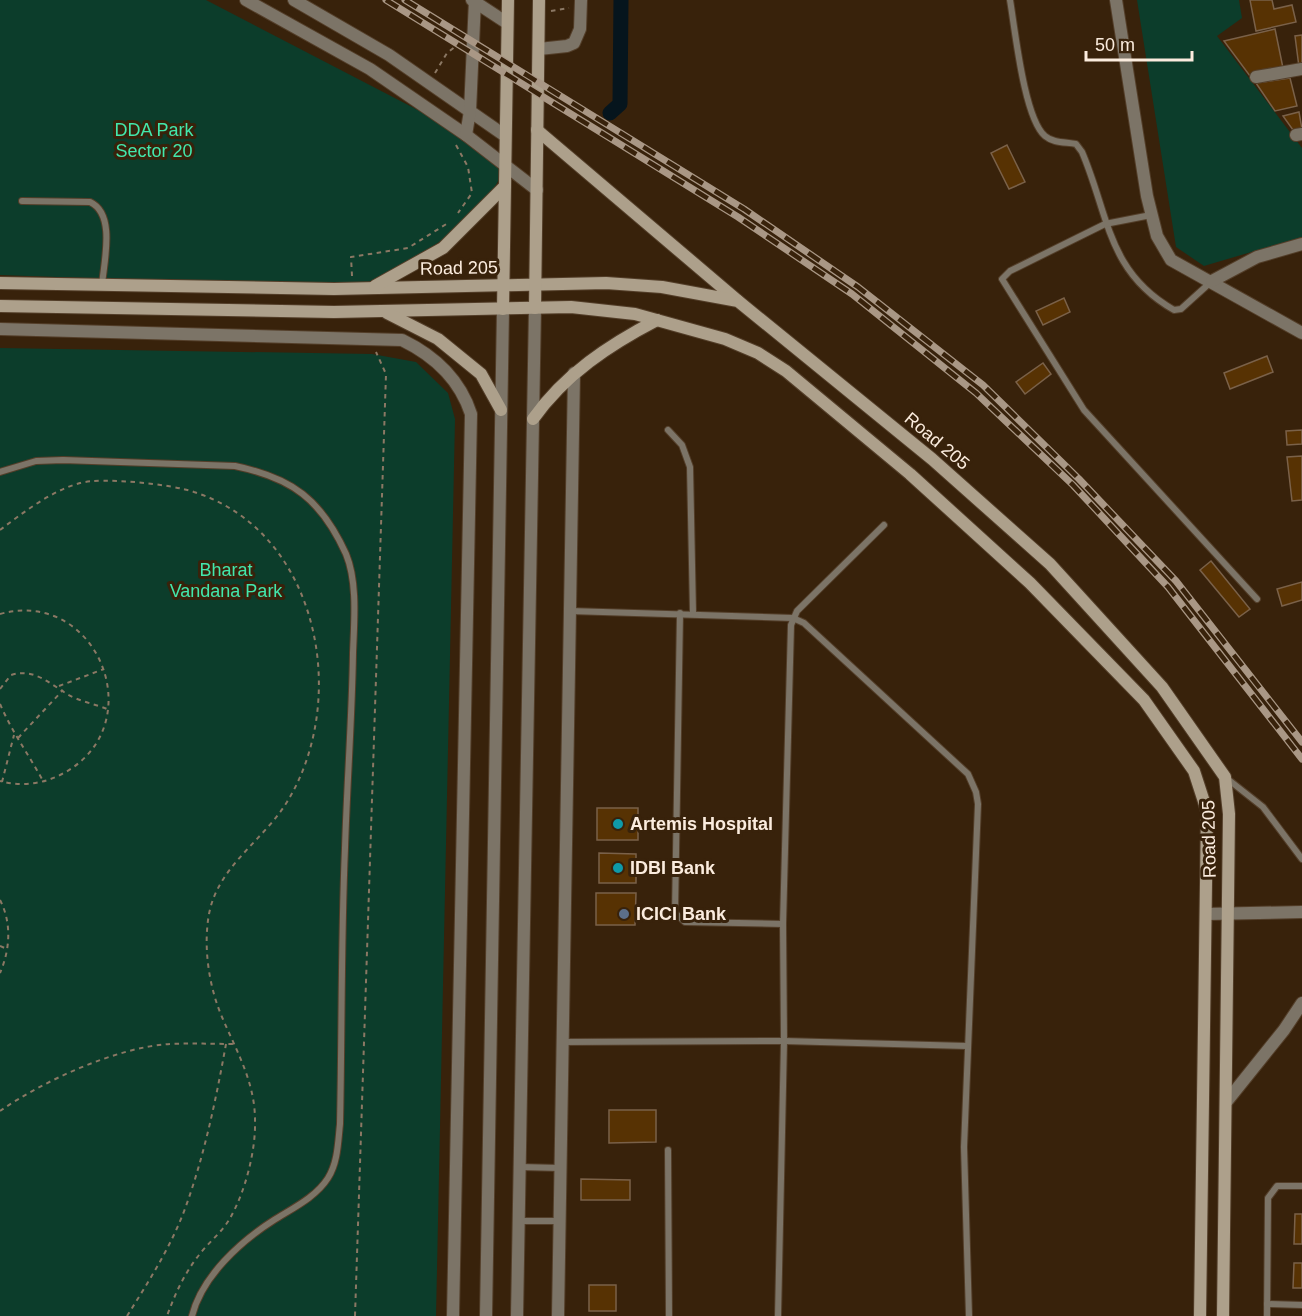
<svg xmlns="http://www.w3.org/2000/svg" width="1302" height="1316" font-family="Helvetica,sans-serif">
	<rect width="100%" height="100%" fill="#38220b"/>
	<g fill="#0c3d2b">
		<polygon points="0,0 206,0 466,135 506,167 479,215 371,288 0,275"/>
		<polygon points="1137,0 1239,0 1242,18 1217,36 1302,148 1302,237 1204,266 1176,247"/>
		<polygon points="0,348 372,354 416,362 448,393 455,419 436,1316 0,1316"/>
	</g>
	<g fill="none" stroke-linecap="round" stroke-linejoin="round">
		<polyline stroke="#06151d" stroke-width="15" points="610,113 620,104 621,0"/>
	</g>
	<g fill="#573203" stroke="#7a6149" stroke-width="1.5">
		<polygon points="1250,0 1272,0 1274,9 1292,5 1296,22 1256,31"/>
		<polygon points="1275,29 1283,68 1250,76 1224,41"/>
		<polygon points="1302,35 1302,67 1299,67 1295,36"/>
		<polygon points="1290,78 1297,106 1275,111 1256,83"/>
		<polygon points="1299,112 1302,129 1293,130 1283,116"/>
		<polygon points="1007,145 1025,182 1009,189 991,153"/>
		<polygon points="1064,298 1070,312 1043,325 1036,311"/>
		<polygon points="1267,356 1273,372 1230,389 1224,373"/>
		<polygon points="1043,363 1051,374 1025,394 1016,382"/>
		<polygon points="1302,430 1302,444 1287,445 1286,431"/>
		<polygon points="1302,456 1302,500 1292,501 1287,457"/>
		<polygon points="1211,561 1250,609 1239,617 1200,570"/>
		<polygon points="1302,582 1302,600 1282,606 1277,589"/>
		<rect x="597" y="808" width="41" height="32"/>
		<polygon points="599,853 636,854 636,883 599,883"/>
		<polygon points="596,893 636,893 635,925 596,925"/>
		<polygon points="609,1110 656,1110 656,1142 609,1143"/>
		<polygon points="581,1179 630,1180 630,1200 581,1200"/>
		<polygon points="1295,1214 1302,1214 1302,1244 1294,1244"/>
		<polygon points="1294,1263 1302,1263 1302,1288 1293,1288"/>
		<rect x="589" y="1285" width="27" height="26"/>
	</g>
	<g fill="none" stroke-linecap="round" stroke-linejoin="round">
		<defs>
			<g id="service">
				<path d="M 1010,0 C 1015,29 1024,118 1045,136 C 1053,143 1065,142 1076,144 L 1082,152 C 1109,215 1107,272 1174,310 L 1181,309 L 1212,281"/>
				<path d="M 22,201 L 90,202 C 116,214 104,261 102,285"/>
				<polyline points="1151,215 1105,224 1010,271 1002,279 1084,410 1257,599"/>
				<polyline points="668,430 682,445 690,467 693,613"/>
				<path d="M 0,472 L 36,461 L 63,460 L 235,466 C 292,478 321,499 346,554 C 358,583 354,623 353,653 C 352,718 347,783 345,848 C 341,940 342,1032 340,1124 C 338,1142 338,1162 328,1178 C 316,1197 293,1208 274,1220 C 241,1241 202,1276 192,1316"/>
				<polyline points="570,611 793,618 804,623 968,774 976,792 978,804 964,1147 969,1316"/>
				<polyline points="680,613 675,913 685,922 783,924"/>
				<polyline points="1225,777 1263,807 1302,859"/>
				<polyline points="562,1042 784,1041 967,1046"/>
				<polyline points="668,1150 669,1316"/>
				<polyline points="520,1167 560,1168"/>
				<polyline points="519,1221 559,1221"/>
				<polyline points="1267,1304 1302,1305"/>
				<polyline points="778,1316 784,1041 783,924 791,625 797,611 884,525"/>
				<polyline points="1267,1316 1268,1198 1277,1186 1302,1186"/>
			</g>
			<g id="minor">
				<polyline points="472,0 507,23"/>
				<polyline points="1256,77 1302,69"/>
				<polyline points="1296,135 1302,134"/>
				<path d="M 0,329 L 402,340 C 435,356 460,380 471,414 L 453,1316"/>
				<polyline points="558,1316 574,373"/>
			</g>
			<g id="tertiary">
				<polyline points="246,0 370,69 466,135 537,190"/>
				<polyline points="294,0 389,55 504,135"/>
				<polyline points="1116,0 1147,196 1157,236 1171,260 1302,333"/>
				<polyline points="539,49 567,46 574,43 580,29 581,0"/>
				<polyline points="466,135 470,111 475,0"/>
				<polyline points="1212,281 1257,257 1302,244"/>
				<polyline points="1206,914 1302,912"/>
				<polyline points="1227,1101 1284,1030 1302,1003"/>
				<polyline points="486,1316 503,309"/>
				<polyline points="517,1316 535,308"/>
			</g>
			<g id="secondary">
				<polyline points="537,130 737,300"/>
				<polyline points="0,283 334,289 606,283 662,287 738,301 932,459 1050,564 1162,687 1225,777 1229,814 1223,1316"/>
				<polyline points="375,286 443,248 505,186"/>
				<polyline points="0,306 334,312 571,307 635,314 725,339 758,353 786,371 910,474 1030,583 1144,700 1194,771 1207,811 1200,1316"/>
				<polyline points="535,308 539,0"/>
				<polyline points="503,309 508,0"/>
				<polyline points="387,313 438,339 481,374 501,410"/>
				<path d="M 533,419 C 565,374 609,345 657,320"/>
			</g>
		</defs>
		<use href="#service" stroke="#533e29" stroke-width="8"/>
		<use href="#minor" stroke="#533e29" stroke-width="14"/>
		<use href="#tertiary" stroke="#533e29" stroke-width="14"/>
		<use href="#secondary" stroke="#533e29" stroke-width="14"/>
		<g stroke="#8b7864" stroke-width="2" stroke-dasharray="4.5 4.5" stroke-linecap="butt">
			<polyline points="551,11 569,8"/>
			<polyline points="435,73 447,53 460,43"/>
			<polyline points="456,145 468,167 472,193 458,213"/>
			<polyline points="352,276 351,257 408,248 448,223"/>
			<path d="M 0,530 C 24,512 51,491 80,483 C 102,477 171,484 194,492 C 318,531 351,698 287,802 C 263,841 218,866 209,914 C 203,947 209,987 222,1017 C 236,1050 255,1082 255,1120 C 256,1151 245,1193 229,1220 C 221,1233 208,1243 199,1255 C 184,1274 175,1294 167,1316"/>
			<path d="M 0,614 C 99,587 153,727 62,774 C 43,784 21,787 0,781"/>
			<polyline points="59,686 104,669"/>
			<path d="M 0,689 L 11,675 C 34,668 49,683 67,694 C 78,701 95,704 107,709"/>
			<path d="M 0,704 C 12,732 29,755 43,781"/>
			<polyline points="18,738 63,690"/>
			<polyline points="2,782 14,735"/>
			<path d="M 0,900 C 12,923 10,950 0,973"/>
			<polyline points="0,946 7,949"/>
			<path d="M 0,1111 C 43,1081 117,1047 170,1044 C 192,1043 213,1044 235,1044"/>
			<path d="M 127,1316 C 149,1281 172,1245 186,1206 C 205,1153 216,1099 226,1044"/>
			<polyline points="355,1316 386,374 376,352"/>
		</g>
		<use href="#service" stroke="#7c7467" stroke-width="6"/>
		<use href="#minor" stroke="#7c7467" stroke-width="12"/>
		<use href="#tertiary" stroke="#7c7467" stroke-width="12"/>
		<use href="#secondary" stroke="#ada08b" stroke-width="12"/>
		<defs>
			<g id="rail">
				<polyline points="386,0 738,217 852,294 976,393 1073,485 1168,587 1302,759"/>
				<polyline points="405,0 744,209 858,287 983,385 1079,479 1176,581 1302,742"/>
			</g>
		</defs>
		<use href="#rail" stroke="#a99785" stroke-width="7"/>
		<use href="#rail" stroke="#38220b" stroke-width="4.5" stroke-dasharray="14" stroke-linecap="butt"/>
	</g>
	<g fill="#0f9aa8" stroke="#38220b" stroke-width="2">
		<circle cx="618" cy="824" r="6"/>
		<circle cx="618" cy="868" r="6"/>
	</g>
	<circle fill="#5c6f8a" stroke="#38220b" stroke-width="2" cx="624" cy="914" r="6"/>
	<g text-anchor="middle" stroke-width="6" stroke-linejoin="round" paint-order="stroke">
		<g font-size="18" fill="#42e7ac" stroke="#38220b">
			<text x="154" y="136">DDA Park<tspan x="154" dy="21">Sector 20</tspan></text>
			<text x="226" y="576">Bharat<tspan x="226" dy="21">Vandana Park</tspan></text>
		</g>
		<g font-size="18" fill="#fbecde" stroke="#38220b">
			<text transform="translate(459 268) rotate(-1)" y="6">Road 205</text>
			<text transform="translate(937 441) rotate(40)" y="6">Road 205</text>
			<text transform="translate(1209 839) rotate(-91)" y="6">Road 205</text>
		</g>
		<g font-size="18" font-weight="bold" fill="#fbecde" stroke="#38220b" text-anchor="start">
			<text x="630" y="830">Artemis Hospital</text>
			<text x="630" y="874">IDBI Bank</text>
			<text x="636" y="920">ICICI Bank</text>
		</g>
	</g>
	<path d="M1086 51v9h106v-9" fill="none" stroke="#fbecde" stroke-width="3"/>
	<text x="1095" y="51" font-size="18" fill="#fbecde" stroke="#38220b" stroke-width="4.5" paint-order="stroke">50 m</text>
</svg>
